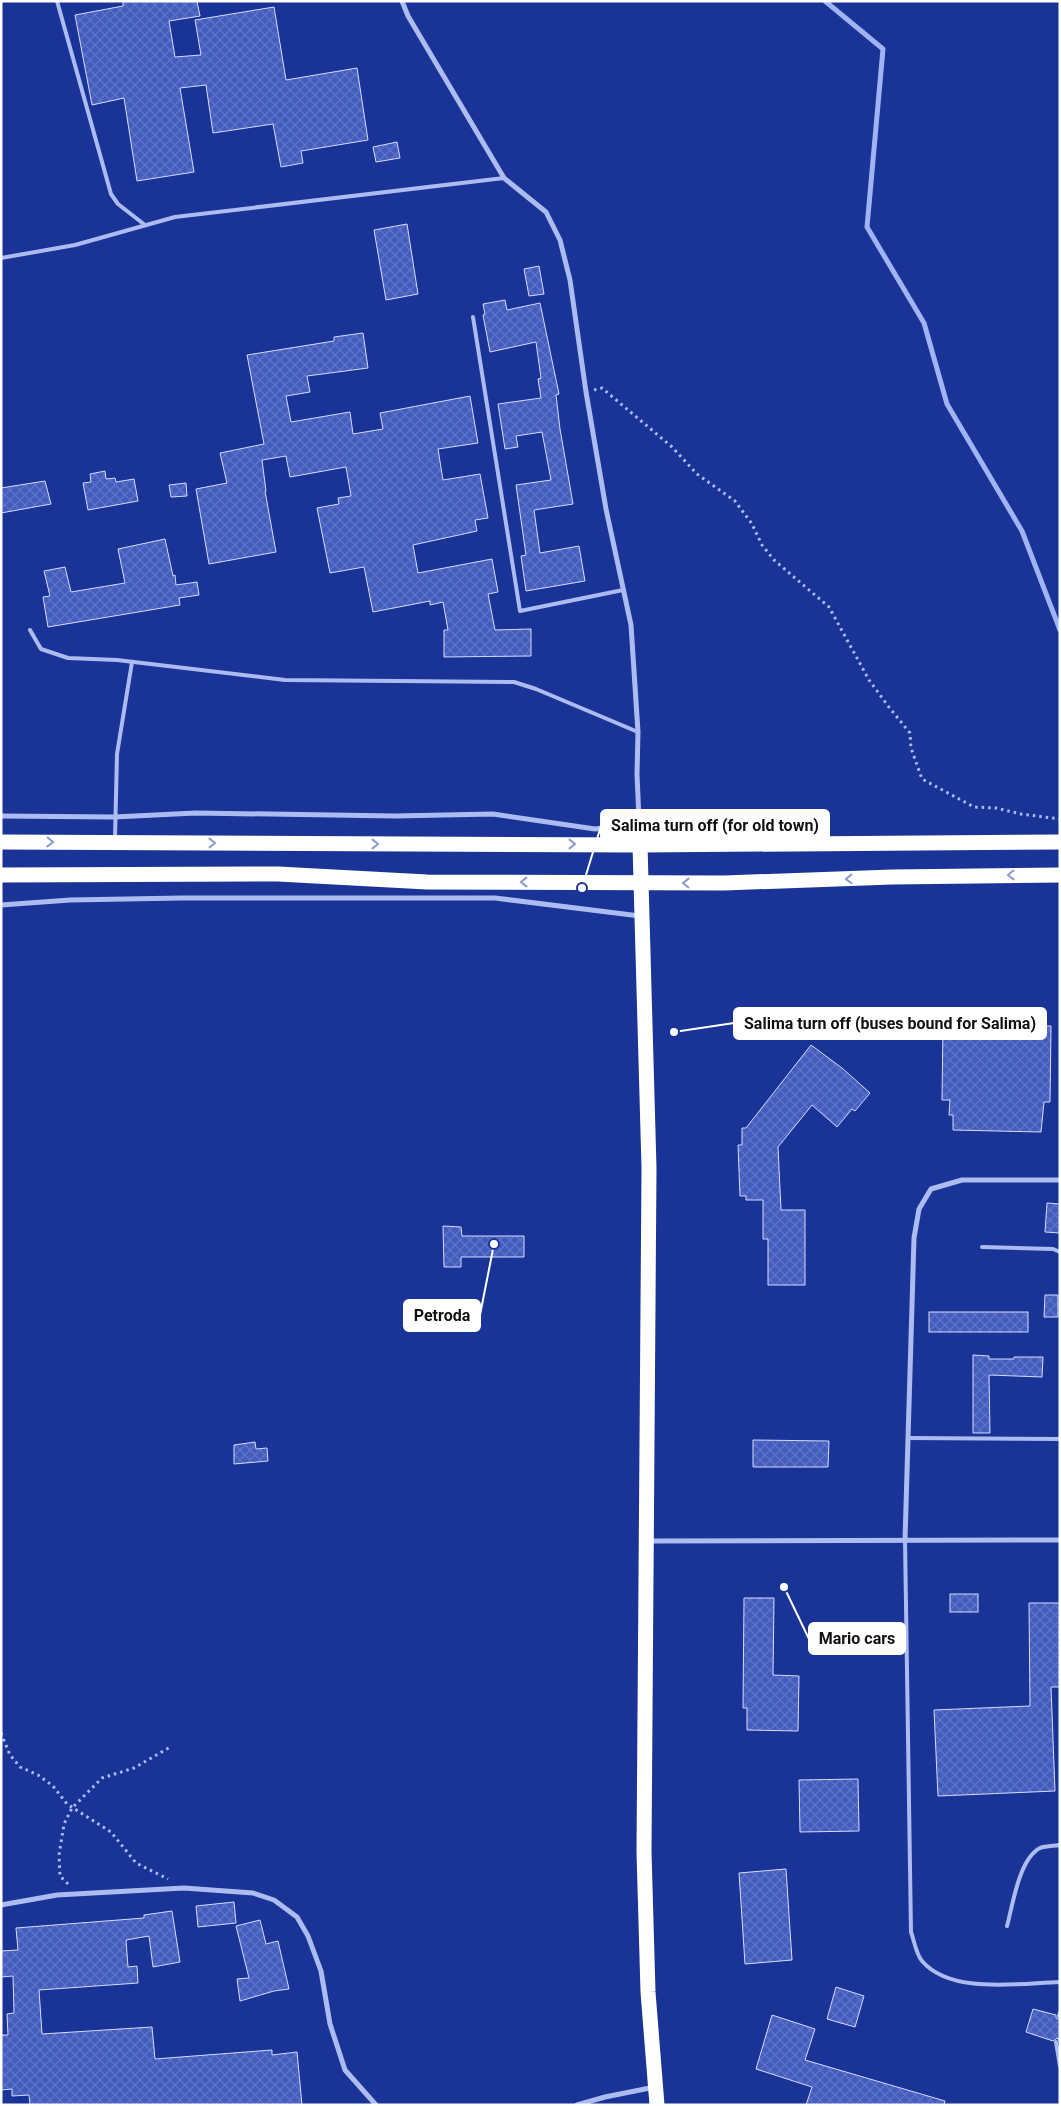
<svg xmlns="http://www.w3.org/2000/svg" width="1061" height="2106" font-family="Roboto,sans-serif">
	<defs>
		<pattern id="building-cross-hatch" width="8" height="8" patternUnits="userSpaceOnUse" patternTransform="scale(1.25)"><rect width="8" height="8" fill="#435cbe"/><path d="M0 0l8 8M0 8l8-8" fill="none" stroke="#5f74c8"/></pattern>
	</defs>
	<rect width="100%" height="100%" fill="#1a3397"/>
	<g fill="none" stroke-linecap="round" stroke-linejoin="round">
		<polyline stroke="#a0b3f2" stroke-width="5" points="825,1 883,49 867,227 924,323 947,404 1022,531 1060,630"/>
	</g>
	<g fill="url(#building-cross-hatch)" stroke="#d4ddfb">
		<polygon points="123,1 197,1 200,16 169,21 175,57 201,55 195,20 274,7 286,80 357,68 368,140 301,151 303,163 281,167 273,124 213,133 206,85 180,88 194,172 137,181 124,98 92,105 75,15 123,6"/>
		<polygon points="397,142 400,158 376,162 373,147"/>
		<polygon points="407,224 418,294 386,300 374,230"/>
		<polygon points="539,266 544,294 529,296 524,269"/>
		<polygon points="505,300 507,310 540,303 559,394 556,395 560,429 573,504 534,510 540,553 579,546 585,581 526,591 521,556 526,555 516,485 551,480 542,432 516,436 518,447 505,449 498,404 541,398 538,379 541,378 536,342 490,352 483,315 485,314 483,304"/>
		<polygon points="363,333 368,368 307,376 310,392 286,396 291,422 350,412 353,434 383,429 380,413 470,396 478,443 438,449 443,480 480,474 488,518 475,520 477,531 413,545 418,573 492,559 498,592 488,594 495,630 531,629 531,656 444,657 444,630 448,630 443,602 430,605 430,601 373,612 364,567 330,573 317,508 339,504 338,498 351,496 346,467 290,477 286,456 262,460 266,491 265,491 276,552 209,564 196,489 227,483 220,453 264,444 247,355 334,341 334,337"/>
		<polygon points="105,471 106,479 115,478 116,482 134,479 138,501 88,510 83,483 91,482 90,474"/>
		<polygon points="45,481 51,504 1,513 1,488"/>
		<polygon points="186,483 187,496 171,497 169,485"/>
		<polygon points="165,539 173,576 175,575 176,585 197,582 199,595 179,598 180,605 48,627 43,597 50,596 44,571 65,567 71,592 125,583 118,549"/>
		<polygon points="978,1015 1023,1016 1022,1026 1051,1026 1050,1102 1044,1102 1041,1132 953,1130 953,1115 949,1115 950,1100 942,1100 943,1024 968,1024 969,1017 978,1018"/>
		<polygon points="811,1045 842,1068 870,1093 855,1111 852,1109 837,1127 812,1105 778,1147 781,1210 805,1210 805,1285 768,1285 768,1239 763,1239 763,1200 746,1200 746,1196 740,1196 738,1145 742,1145 742,1128 746,1128"/>
		<polygon points="1047,1203 1060,1204 1060,1233 1045,1232"/>
		<polygon points="443,1226 461,1227 462,1236 524,1236 524,1257 461,1257 461,1267 444,1267"/>
		<polygon points="1045,1295 1058,1295 1058,1317 1044,1317"/>
		<rect x="929" y="1312" width="99" height="20"/>
		<polygon points="973,1355 989,1356 989,1359 1014,1359 1014,1357 1043,1357 1042,1377 989,1375 990,1433 973,1433"/>
		<polygon points="753,1440 829,1441 828,1467 753,1467"/>
		<polygon points="255,1442 256,1449 267,1448 268,1461 234,1464 234,1445"/>
		<rect x="950" y="1594" width="28" height="18"/>
		<polygon points="744,1598 774,1598 773,1675 799,1676 798,1731 747,1730 747,1708 743,1708"/>
		<polygon points="1029,1603 1060,1603 1060,1687 1051,1687 1055,1791 938,1796 934,1710 1030,1706"/>
		<polygon points="858,1779 859,1831 800,1832 799,1780"/>
		<polygon points="786,1869 792,1960 745,1964 739,1873"/>
		<polygon points="234,1902 236,1923 198,1927 196,1906"/>
		<polygon points="172,1911 180,1962 153,1967 149,1936 126,1940 128,1967 137,1966 138,1983 39,1990 42,2034 152,2027 155,2059 272,2050 272,2055 297,2052 302,2105 30,2105 29,2095 12,2096 12,2089 1,2090 1,2035 8,2035 7,2014 14,2013 13,1976 1,1977 1,1951 18,1950 16,1928 144,1918 144,1915"/>
		<polygon points="260,1920 266,1944 278,1941 289,1989 274,1991 240,2001 237,1979 249,1978 236,1926"/>
		<polygon points="836,1987 864,1996 855,2027 827,2019"/>
		<polygon points="1033,2009 1056,2015 1056,2018 1060,2020 1060,2042 1057,2038 1053,2041 1026,2032"/>
		<polygon points="772,2015 815,2029 805,2060 945,2101 944,2105 806,2105 812,2087 756,2069"/>
	</g>
	<g fill="none" stroke-linecap="round" stroke-linejoin="round">
		<g stroke="#adbcf0" stroke-width="3" stroke-dasharray="2.5 4" stroke-linecap="butt">
			<polyline points="594,390 602,388 672,447 697,474 735,501 752,524 762,545 774,560 829,607 869,680 888,706 910,733 911,748 922,779 974,807 996,808 1021,814 1060,819"/>
			<polyline points="1,1733 10,1755 20,1767 38,1775 53,1786 67,1804 111,1832 136,1863 168,1879"/>
			<polyline points="68,1884 60,1876 59,1855 64,1824 72,1808 102,1778 134,1768 172,1746"/>
		</g>
		<g stroke="#adbcf0" stroke-width="4">
			<polyline points="57,1 111,194 118,204 145,225"/>
			<polyline points="1,258 75,245 175,217 504,178"/>
			<polyline points="473,317 520,611 623,590"/>
			<polyline points="30,630 41,649 68,658 117,660 285,680 514,682 536,689 638,732"/>
			<polyline points="115,838 117,754 132,662"/>
			<polyline points="982,1247 1053,1249 1060,1252"/>
			<polyline points="908,1438 1060,1439"/>
			<path d="M 905,1540 L 911,1932 C 914,1940 916,1954 922,1961 C 951,1995 1020,1983 1060,1982"/>
			<path d="M 1007,1926 C 1013,1904 1019,1859 1040,1848 C 1046,1846 1054,1846 1060,1845"/>
			<polyline points="1059,2016 1060,2013"/>
			<polyline points="1056,2042 1060,2066"/>
		</g>
		<g stroke="#adbcf0" stroke-width="5">
			<polyline points="402,1 408,16 504,178 546,212 560,240 570,280 586,392 606,509 631,625 638,732 637,774 640,843"/>
			<polyline points="1,816 114,817 196,813 395,816 493,814 595,829 640,823"/>
			<polyline points="1,905 70,900 182,898 495,898 640,916"/>
			<polyline points="905,1540 914,1238 919,1209 931,1189 962,1180 1060,1180"/>
			<polyline points="648,1541 1060,1540"/>
			<polyline points="1,1905 57,1895 184,1888 253,1893 274,1900 297,1917 308,1936 321,1971 330,2024 345,2070 376,2105"/>
			<polyline points="577,2105 605,2097 655,2087"/>
		</g>
		<g stroke="#fff" stroke-width="15">
			<polyline points="1,842 640,845 1060,842"/>
			<polyline points="640,845 649,1168 644,1852 648,1992 657,2105"/>
			<polyline points="1,875 278,874 427,882 724,883 892,877 1060,875"/>
		</g>
	</g>
	<defs><path id="oneway-chevron" d="M-2-3.5L2.5 0L-2 3.5" fill="none" stroke-width="1.6" stroke-linecap="round" stroke-linejoin="round" transform="scale(1.25)"/></defs>
	<g stroke="#8c99cb">
		<use href="#oneway-chevron" transform="translate(50 842) rotate(1)"/>
		<use href="#oneway-chevron" transform="translate(212 843)"/>
		<use href="#oneway-chevron" transform="translate(375 844)"/>
		<use href="#oneway-chevron" transform="translate(572 844)"/>
		<use href="#oneway-chevron" transform="translate(1011 875) rotate(179)"/>
		<use href="#oneway-chevron" transform="translate(849 879) rotate(178)"/>
		<use href="#oneway-chevron" transform="translate(524 882) rotate(-180)"/>
		<use href="#oneway-chevron" transform="translate(686 883) rotate(-179)"/>
	</g>
	<path fill="none" stroke="#fff" stroke-width="2" d="M582 888L601 826M674 1032L734 1023M494 1244L480 1315M784 1587L809 1639"/>
	<g fill="#fff" stroke="#1a3397" stroke-width="2">
		<circle cx="582" cy="888" r="5"/>
		<circle cx="674" cy="1032" r="5"/>
		<circle cx="494" cy="1244" r="5"/>
		<circle cx="784" cy="1587" r="5"/>
	</g>
	<g fill="#fff" stroke="#fff" stroke-width="2">
		<rect x="601" y="810" width="228" height="31" rx="5"/>
		<rect x="734" y="1008" width="312" height="31" rx="5"/>
		<rect x="404" y="1300" width="76" height="31" rx="5"/>
		<rect x="809" y="1623" width="96" height="31" rx="5"/>
	</g>
	<g font-size="16" text-anchor="middle" font-weight="bold" fill="#111">
		<text x="715" y="831">Salima turn off (for old town)</text>
		<text x="890" y="1029">Salima turn off (buses bound for Salima)</text>
		<text x="442" y="1321">Petroda</text>
		<text x="857" y="1644">Mario cars</text>
	</g>
	<rect width="1061" height="2106" fill="none" stroke="#ffffff" stroke-width="5"/>
</svg>
